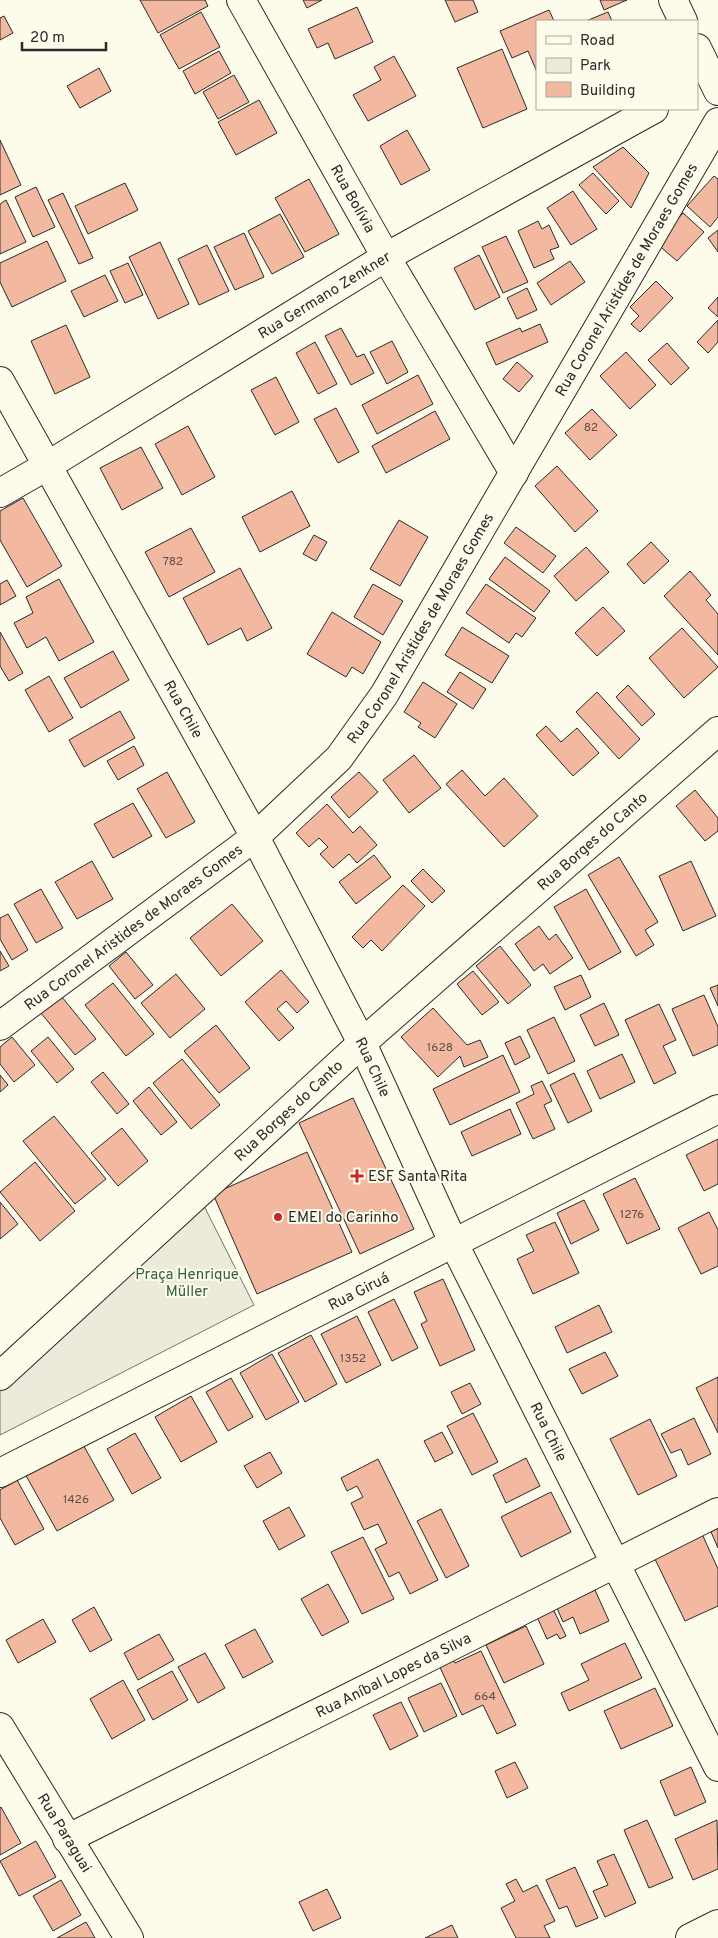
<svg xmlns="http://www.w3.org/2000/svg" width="718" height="1938" font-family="Overpass,sans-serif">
	<rect width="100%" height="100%" fill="#fdfbea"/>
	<polygon fill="#ecebdb" stroke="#74746e" points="202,1202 254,1305 0,1435 0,1388"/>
	<g fill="#f2b8a0" stroke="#2b2b2b">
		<polygon points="140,0 205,0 208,6 158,33"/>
		<polygon points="303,0 322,0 307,8"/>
		<polygon points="445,0 473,0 478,12 455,22"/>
		<polygon points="600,0 627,0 604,10"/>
		<polygon points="357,7 373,42 335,59 328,43 317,48 308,29"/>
		<polygon points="549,10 554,21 537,21 537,72 528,51 512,58 500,31"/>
		<polygon points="201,12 220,47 179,69 160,35"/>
		<polygon points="608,12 612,21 586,21"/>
		<polygon points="4,16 13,33 0,40 0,18"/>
		<polygon points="502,49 527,109 483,128 457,68"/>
		<polygon points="219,51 231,73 195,94 183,71"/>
		<polygon points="394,56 416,96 368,121 353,95 381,80 374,67"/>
		<polygon points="99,68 111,91 80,108 67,86"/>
		<polygon points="234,75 249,102 218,119 203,92"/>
		<polygon points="259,100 277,133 236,155 218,122"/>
		<polygon points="407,130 430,170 401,185 380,146"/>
		<polygon points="0,140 21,185 0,195"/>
		<polygon points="623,147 649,173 631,208 593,167"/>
		<polygon points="593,173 619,201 606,214 579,185"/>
		<polygon points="714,176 718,179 718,217 710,227 687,206"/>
		<polygon points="309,179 339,234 305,252 275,198"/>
		<polygon points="125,183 138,210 88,234 75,206"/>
		<polygon points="36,187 55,227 33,237 15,197"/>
		<polygon points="573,191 597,229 571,245 547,208"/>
		<polygon points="63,193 93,258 79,264 48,200"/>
		<polygon points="6,200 26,242 0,254 0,204"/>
		<polygon points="683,213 704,232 677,261 656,243"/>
		<polygon points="280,214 304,257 272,274 248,231"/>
		<polygon points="538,221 542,229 549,225 559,247 550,250 554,259 534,268 518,231"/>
		<polygon points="718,230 718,252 708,238"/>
		<polygon points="244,233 264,277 235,290 214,247"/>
		<polygon points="506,236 528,282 503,293 482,247"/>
		<polygon points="47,241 66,281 12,307 0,282 0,263"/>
		<polygon points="160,242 189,304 158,319 129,257"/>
		<polygon points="207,245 229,291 199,305 178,259"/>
		<polygon points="479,255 500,297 475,310 454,268"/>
		<polygon points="570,261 585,282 551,305 537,283"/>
		<polygon points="128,263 143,295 125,303 110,271"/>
		<polygon points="105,275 118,301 84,317 71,291"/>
		<polygon points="656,281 673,298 640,332 631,324 639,316 630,307"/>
		<polygon points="527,288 537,310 517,319 507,298"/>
		<polygon points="718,297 718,317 708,308"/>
		<polygon points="718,320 718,342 708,353 697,342"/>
		<polygon points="540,324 548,342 496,365 486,343 520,328 522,332"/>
		<polygon points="66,325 90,377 55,394 31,341"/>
		<polygon points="341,328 357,357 364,354 374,373 351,385 325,336"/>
		<polygon points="392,341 408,372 387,384 370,352"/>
		<polygon points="315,342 337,384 318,394 296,353"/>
		<polygon points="667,343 689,368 671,385 648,360"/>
		<polygon points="626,352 656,385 630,409 600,376"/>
		<polygon points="517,362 533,376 519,392 503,379"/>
		<polygon points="418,375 433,404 377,434 362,405"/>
		<polygon points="276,377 299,422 275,435 251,390"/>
		<polygon points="336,408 359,452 338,463 314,419"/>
		<polygon points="592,409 617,435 590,460 565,433"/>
		<polygon points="435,411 450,439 386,473 372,446"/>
		<polygon points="188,426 215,477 182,495 155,444"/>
		<polygon points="141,447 163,488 122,510 100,468"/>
		<polygon points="557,466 598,511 575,532 535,486"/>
		<polygon points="292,491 310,526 260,552 242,517"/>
		<polygon points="23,498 62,566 27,587 0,540 0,511"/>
		<polygon points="399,520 428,537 400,586 370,569"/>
		<polygon points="516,527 556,556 543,573 504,543"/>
		<polygon points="191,528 215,572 169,597 145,552"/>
		<polygon points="314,535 327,542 316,561 303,554"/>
		<polygon points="651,542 669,561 644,584 627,564"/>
		<polygon points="586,547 609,572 576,601 554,576"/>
		<polygon points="505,557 550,591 534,612 489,579"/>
		<polygon points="240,568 272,628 247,641 241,628 208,645 183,598"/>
		<polygon points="690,571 711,595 706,600 718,614 718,655 664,596"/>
		<polygon points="59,579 94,642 59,661 46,637 27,648 14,623 33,613 26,597"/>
		<polygon points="7,580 16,596 0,605 0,584"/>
		<polygon points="373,584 403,601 383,635 354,617"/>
		<polygon points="486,584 536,618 522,637 516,633 509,643 466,613"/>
		<polygon points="603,607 625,631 597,656 575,633"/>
		<polygon points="332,612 381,642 363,674 352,667 346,677 307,654"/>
		<polygon points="462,627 509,656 492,683 445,655"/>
		<polygon points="682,628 718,667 684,698 649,658"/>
		<polygon points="0,632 23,673 9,681 0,666"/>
		<polygon points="113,651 129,680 81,708 64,678"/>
		<polygon points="460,672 486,689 473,709 447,692"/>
		<polygon points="49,676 73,718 49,732 25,690"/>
		<polygon points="423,682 457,704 435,738 418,727 421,723 404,712"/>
		<polygon points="628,685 655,714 642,726 616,697"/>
		<polygon points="597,692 640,739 619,759 576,712"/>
		<polygon points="120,711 135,738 84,767 69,740"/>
		<polygon points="546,726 561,742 577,728 599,753 573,776 536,735"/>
		<polygon points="134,746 144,765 118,780 107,761"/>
		<polygon points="414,755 441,788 409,813 383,780"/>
		<polygon points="462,770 485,796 504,778 538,816 504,847 446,784"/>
		<polygon points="167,772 195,822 166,838 137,789"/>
		<polygon points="359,772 378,792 349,818 331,797"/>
		<polygon points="695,790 718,818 718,831 705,841 676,806"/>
		<polygon points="133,803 152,836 113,858 94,824"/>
		<polygon points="327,804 353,833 360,826 377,845 357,863 349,854 333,868 320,854 328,847 319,838 309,847 296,833"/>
		<polygon points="374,855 391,877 356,904 339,882"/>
		<polygon points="619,857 658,922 645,930 654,945 636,956 588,875"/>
		<polygon points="92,861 113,899 77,919 55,882"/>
		<polygon points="691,861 716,916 683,931 659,876"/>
		<polygon points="423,869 445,891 432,903 411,881"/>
		<polygon points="403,885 425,906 382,951 371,940 363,948 352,937"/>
		<polygon points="41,889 63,928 36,943 14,904"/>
		<polygon points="586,889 621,952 589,970 554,907"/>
		<polygon points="232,904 263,941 221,976 190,938"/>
		<polygon points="8,914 28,950 12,960 0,939 0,918"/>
		<polygon points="539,926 549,940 556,934 573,958 550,974 543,964 534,971 515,944"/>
		<polygon points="500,946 531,985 508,1004 476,966"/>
		<polygon points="0,951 9,966 0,971"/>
		<polygon points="126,952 153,985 135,999 109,966"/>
		<polygon points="281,970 309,1002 297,1013 286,1001 277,1009 294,1028 279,1041 245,1002"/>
		<polygon points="473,971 499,1002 482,1015 457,984"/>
		<polygon points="176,974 205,1009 170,1038 141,1003"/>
		<polygon points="581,975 591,997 565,1010 554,987"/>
		<polygon points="113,983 154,1034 126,1056 85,1005"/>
		<polygon points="718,985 718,1006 710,988"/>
		<polygon points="704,995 718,1027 718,1045 693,1056 672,1009"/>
		<polygon points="62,997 96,1039 75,1055 41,1013"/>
		<polygon points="604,1003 619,1035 595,1046 580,1015"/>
		<polygon points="659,1004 676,1040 663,1046 676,1073 654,1084 625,1020"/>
		<polygon points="433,1008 467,1045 480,1040 488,1057 464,1067 460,1056 438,1077 401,1037"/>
		<polygon points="554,1017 575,1061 548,1074 527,1030"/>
		<polygon points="216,1025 250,1068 219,1093 184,1051"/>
		<polygon points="520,1036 530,1057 515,1065 505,1043"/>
		<polygon points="12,1037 35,1065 14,1082 0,1064 0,1047"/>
		<polygon points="48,1037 74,1069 57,1083 31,1051"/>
		<polygon points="622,1054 635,1082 600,1099 587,1071"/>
		<polygon points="503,1055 520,1092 450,1125 433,1089"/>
		<polygon points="182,1059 220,1105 191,1129 153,1083"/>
		<polygon points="103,1072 129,1104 117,1114 91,1082"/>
		<polygon points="574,1073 592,1111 568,1123 550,1085"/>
		<polygon points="0,1075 8,1085 0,1092"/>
		<polygon points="542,1081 552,1101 544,1105 555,1129 533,1139 516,1103 534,1094 531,1086"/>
		<polygon points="149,1087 177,1122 161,1135 133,1101"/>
		<polygon points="353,1098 414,1229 360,1254 299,1123"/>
		<polygon points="510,1109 521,1134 472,1156 461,1132"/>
		<polygon points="54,1116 106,1179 75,1204 23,1141"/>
		<polygon points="122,1128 148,1161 118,1186 91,1153"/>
		<polygon points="718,1139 718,1184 704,1191 686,1155"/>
		<polygon points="307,1152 352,1252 257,1294 213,1194"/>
		<polygon points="35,1162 75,1211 40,1241 0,1192"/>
		<polygon points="635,1178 660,1229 627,1244 603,1194"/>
		<polygon points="584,1200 599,1230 571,1244 557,1213"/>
		<polygon points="0,1202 18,1224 0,1239"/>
		<polygon points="709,1212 718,1230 718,1266 701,1274 678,1228"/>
		<polygon points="555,1222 579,1273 533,1294 517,1259 534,1251 526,1235"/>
		<polygon points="443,1279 475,1350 440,1366 421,1324 427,1321 414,1292"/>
		<polygon points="394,1299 418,1348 392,1361 368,1312"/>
		<polygon points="599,1305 612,1332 567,1353 555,1327"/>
		<polygon points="357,1316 381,1365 346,1383 321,1334"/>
		<polygon points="311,1335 337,1384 305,1402 278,1353"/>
		<polygon points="605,1352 618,1376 582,1394 569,1369"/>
		<polygon points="272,1354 299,1402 266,1420 240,1373"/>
		<polygon points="718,1377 718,1433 696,1388"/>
		<polygon points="231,1378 253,1417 228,1431 206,1392"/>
		<polygon points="470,1383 481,1404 462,1414 451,1392"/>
		<polygon points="191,1396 217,1442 181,1462 155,1417"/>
		<polygon points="473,1413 498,1462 472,1475 447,1426"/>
		<polygon points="694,1418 711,1454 688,1465 681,1449 671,1453 661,1434"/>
		<polygon points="650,1419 677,1476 638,1495 610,1439"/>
		<polygon points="442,1432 453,1453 435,1462 424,1441"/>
		<polygon points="135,1433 161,1478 132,1494 107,1449"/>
		<polygon points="81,1441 114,1500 57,1531 24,1472"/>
		<polygon points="270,1452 282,1473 257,1488 244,1466"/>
		<polygon points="526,1458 540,1486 506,1503 493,1475"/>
		<polygon points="378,1459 438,1580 410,1594 399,1572 389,1577 375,1549 387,1543 378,1524 364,1530 351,1503 363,1497 357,1486 347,1491 341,1478"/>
		<polygon points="17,1480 44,1529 15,1545 0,1518 0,1490"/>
		<polygon points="551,1492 571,1532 521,1557 501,1517"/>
		<polygon points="289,1507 305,1536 279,1550 263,1521"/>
		<polygon points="441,1509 469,1566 446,1578 417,1521"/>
		<polygon points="718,1528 718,1548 711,1532"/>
		<polygon points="702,1534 718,1569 718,1606 685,1621 654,1557"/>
		<polygon points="363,1537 394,1599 362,1614 331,1552"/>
		<polygon points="328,1584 349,1622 322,1636 301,1599"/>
		<polygon points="595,1590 609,1621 580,1634 573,1617 563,1622 557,1608"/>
		<polygon points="94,1607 112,1640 90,1652 72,1620"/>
		<polygon points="553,1609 566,1636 560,1639 557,1634 547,1639 537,1617"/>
		<polygon points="43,1619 56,1642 18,1663 6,1640"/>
		<polygon points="526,1626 544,1664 504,1683 486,1645"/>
		<polygon points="255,1629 273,1662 243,1678 225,1645"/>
		<polygon points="159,1634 174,1660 138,1680 124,1653"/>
		<polygon points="625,1643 642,1678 569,1711 561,1693 589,1680 581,1664"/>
		<polygon points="481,1651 516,1725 497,1734 483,1705 462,1715 438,1663 451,1656 455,1663"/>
		<polygon points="205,1653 225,1688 198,1703 178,1667"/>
		<polygon points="172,1671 188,1700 153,1720 137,1690"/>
		<polygon points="123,1680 145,1720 112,1739 90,1699"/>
		<polygon points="441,1683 457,1716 424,1732 408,1698"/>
		<polygon points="655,1688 673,1726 621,1749 604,1711"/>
		<polygon points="401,1702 418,1736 390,1750 373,1715"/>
		<polygon points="515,1762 528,1788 507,1798 495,1771"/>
		<polygon points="691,1767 706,1802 675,1816 660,1781"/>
		<polygon points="1,1807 21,1843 0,1855 0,1808"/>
		<polygon points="647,1820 673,1878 649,1888 624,1830"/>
		<polygon points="717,1820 718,1869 693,1880 675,1839"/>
		<polygon points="36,1841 56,1877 19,1896 0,1861"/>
		<polygon points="614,1854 636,1903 605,1917 593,1891 608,1885 597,1861"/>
		<polygon points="575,1867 598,1918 576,1927 567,1906 559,1909 546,1880"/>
		<polygon points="516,1879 523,1892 537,1885 555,1921 544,1926 550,1938 516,1938 501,1908 515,1901 506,1884"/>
		<polygon points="61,1880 81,1915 53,1931 33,1896"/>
		<polygon points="327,1889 341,1918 313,1931 299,1902"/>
		<polygon points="86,1922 95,1938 57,1938"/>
		<polygon points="452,1925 458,1938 425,1938"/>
	</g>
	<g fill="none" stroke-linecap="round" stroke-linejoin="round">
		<defs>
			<g id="minor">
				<path id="s1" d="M 241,0 L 386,257 L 514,473"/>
				<polyline points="673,0 683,21"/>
				<polyline points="697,48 718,91"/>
				<path id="s2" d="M 0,381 L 255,837 L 362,1043 L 453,1242 L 718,1767"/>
				<path id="s3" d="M 0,493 L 47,466 L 386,257 L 654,109"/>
				<path id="s4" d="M 0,1026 L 255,837 L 339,758 L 384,695 L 718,122"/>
				<path id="s5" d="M 0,1376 L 362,1043 L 718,731"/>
				<path id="s6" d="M 0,1473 L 718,1109"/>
				<path id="s7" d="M 0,1727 L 129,1938"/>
				<path id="s8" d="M 67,1839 L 718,1512"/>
				<polyline points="690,1938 718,1924"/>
			</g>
		</defs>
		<use href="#minor" stroke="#2b2b2b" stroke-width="30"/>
		<use href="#minor" stroke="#fdfbea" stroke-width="28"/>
	</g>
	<g fill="#c62828" stroke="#fdfbea" stroke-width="2">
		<path d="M354.5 1168.5h5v5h5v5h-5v5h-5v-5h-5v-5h5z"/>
		<circle cx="278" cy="1217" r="5"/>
	</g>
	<g text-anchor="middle" stroke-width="4" stroke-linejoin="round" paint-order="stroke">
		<g font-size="12" fill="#5d4e48">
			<text x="591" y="431">82</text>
			<text x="173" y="565">782</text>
			<text x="440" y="1051">1628</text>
			<text x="632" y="1218">1276</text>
			<text x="353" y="1362">1352</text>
			<text x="76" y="1503">1426</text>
			<text x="485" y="1700">664</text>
		</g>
		<g font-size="15" fill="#2b2b2b" stroke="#fdfbea">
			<text dy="5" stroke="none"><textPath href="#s1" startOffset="228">Rua Bolívia</textPath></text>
			<text dy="5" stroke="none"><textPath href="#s4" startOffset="991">Rua Coronel Aristides de Moraes Gomes</textPath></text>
			<text dy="5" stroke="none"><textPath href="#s3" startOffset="380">Rua Germano Zenkner</textPath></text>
			<text dy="5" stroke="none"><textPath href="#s4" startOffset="586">Rua Coronel Aristides de Moraes Gomes</textPath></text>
			<text dy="5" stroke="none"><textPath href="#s2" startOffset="376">Rua Chile</textPath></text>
			<text dy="5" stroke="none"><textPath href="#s5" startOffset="798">Rua Borges do Canto</textPath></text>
			<text dy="5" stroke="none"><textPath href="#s4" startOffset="166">Rua Coronel Aristides de Moraes Gomes</textPath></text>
			<text dy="5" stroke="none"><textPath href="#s2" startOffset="781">Rua Chile</textPath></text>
			<text dy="5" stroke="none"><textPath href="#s5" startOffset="392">Rua Borges do Canto</textPath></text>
			<text dy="5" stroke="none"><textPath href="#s6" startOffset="402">Rua Giruá</textPath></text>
			<text dy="5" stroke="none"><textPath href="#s2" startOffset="1186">Rua Chile</textPath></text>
			<text dy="5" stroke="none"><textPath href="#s8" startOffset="365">Rua Aníbal Lopes da Silva</textPath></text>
			<text dy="5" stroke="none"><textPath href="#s7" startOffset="124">Rua Paraguai</textPath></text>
		</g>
		<g font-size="15" fill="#2b2b2b" stroke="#fdfbea" text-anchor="start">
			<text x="368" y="1181">ESF Santa Rita</text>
			<text x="288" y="1222">EMEI do Carinho</text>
		</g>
		<g font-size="15" fill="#34623c" stroke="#fdfbea">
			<text x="187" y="1279">Praça Henrique<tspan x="187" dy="17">Müller</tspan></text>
		</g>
	</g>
	<rect x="536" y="20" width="162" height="90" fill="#fdfbea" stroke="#a9a89e"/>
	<rect x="546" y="36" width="25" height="8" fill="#fdfbea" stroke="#a9a89e"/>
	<text x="580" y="45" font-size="15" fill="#2b2b2b">Road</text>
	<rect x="546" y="58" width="25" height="15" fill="#ecebdb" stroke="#a9a89e"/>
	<text x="580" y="70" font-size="15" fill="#2b2b2b">Park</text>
	<rect x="546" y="82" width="25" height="15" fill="#f2b8a0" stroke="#a9a89e"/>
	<text x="580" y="95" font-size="15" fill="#2b2b2b">Building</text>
	<path d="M22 42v8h84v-8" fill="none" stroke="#2b2b2b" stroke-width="2.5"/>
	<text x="30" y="42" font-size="15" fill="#2b2b2b" stroke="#fdfbea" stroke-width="4" paint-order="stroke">20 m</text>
</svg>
